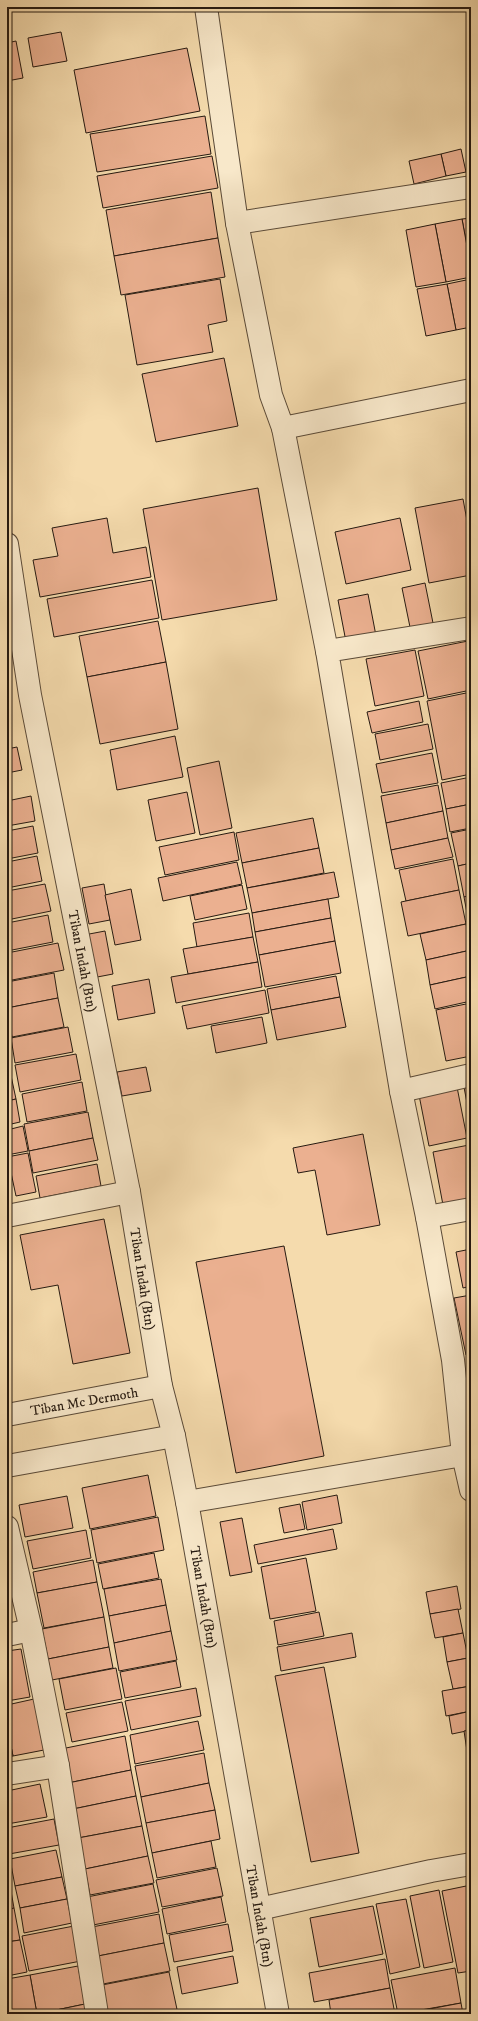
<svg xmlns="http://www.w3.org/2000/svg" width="478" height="2021" font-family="'IM FELL DW Pica',serif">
	<rect width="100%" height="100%" fill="#f5dbad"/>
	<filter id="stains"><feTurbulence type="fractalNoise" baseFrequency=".005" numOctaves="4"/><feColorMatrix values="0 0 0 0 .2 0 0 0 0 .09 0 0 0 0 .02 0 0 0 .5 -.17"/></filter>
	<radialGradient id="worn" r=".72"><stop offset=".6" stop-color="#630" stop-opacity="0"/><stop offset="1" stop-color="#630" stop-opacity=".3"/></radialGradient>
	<g fill="#ebb090" stroke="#261a11">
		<polygon points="7,7 32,7 7,12"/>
		<polygon points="61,32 67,61 33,67 28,38"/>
		<polygon points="16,41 23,78 7,81 7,43"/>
		<polygon points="187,48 200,111 86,133 74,70"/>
		<polygon points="205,116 211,154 97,172 90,134"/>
		<polygon points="461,149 466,172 446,176 441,154"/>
		<polygon points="441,154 446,176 414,184 409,161"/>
		<polygon points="212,156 218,188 103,208 97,176"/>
		<polygon points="211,192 218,238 114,256 106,210"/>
		<polygon points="471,218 471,268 462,219"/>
		<polygon points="462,219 471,268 471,277 446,282 435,224"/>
		<polygon points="435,224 446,282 416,287 406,230"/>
		<polygon points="218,238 225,277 121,295 114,256"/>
		<polygon points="220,279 227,321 208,325 213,352 137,365 125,295"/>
		<polygon points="471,279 471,327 456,330 447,284"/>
		<polygon points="447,284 456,330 426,336 417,289"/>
		<polygon points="224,358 238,426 156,442 142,374"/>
		<polygon points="258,488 277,600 162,620 143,509"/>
		<polygon points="463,499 471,542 471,575 429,583 415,508"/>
		<polygon points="107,518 113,553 146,547 151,577 40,597 33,560 58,556 52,528"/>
		<polygon points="400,518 411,570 346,584 335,532"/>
		<polygon points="152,580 159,618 54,637 47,599"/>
		<polygon points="425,583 434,628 411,632 402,588"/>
		<polygon points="368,594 377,641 347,647 338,600"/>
		<polygon points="158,621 166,662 87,677 79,636"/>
		<polygon points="468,641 471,655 471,690 428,699 418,651"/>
		<polygon points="415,650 424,696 375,706 366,659"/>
		<polygon points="166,662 178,729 100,744 87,677"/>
		<polygon points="471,692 471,774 442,780 427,701"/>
		<polygon points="419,701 423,722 372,733 367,712"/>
		<polygon points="428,724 433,749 380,760 375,734"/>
		<polygon points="175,736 183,777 117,790 110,750"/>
		<polygon points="17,747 22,770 7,773 7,749"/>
		<polygon points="432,753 438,783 382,793 376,764"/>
		<polygon points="219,761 232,828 200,835 187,768"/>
		<polygon points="471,777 471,804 446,809 441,783"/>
		<polygon points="438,785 443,811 386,823 381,796"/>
		<polygon points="187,792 195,833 156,841 148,800"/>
		<polygon points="31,796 35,821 7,826 7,801"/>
		<polygon points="471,804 471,828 450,832 446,809"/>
		<polygon points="443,811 448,838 391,850 386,823"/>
		<polygon points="313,818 319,848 242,863 236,833"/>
		<polygon points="33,826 38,853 7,859 7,831"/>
		<polygon points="471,829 471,863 458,866 451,833"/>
		<polygon points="234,832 239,860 165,875 159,847"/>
		<polygon points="448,838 453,857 395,869 391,850"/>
		<polygon points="319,848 324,873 247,888 242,863"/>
		<polygon points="37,856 42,881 7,888 7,862"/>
		<polygon points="453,859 459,890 406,901 399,870"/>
		<polygon points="237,862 242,884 163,901 158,878"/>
		<polygon points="471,863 471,895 464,897 458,866"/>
		<polygon points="334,872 339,897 252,913 247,888"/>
		<polygon points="45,884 51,911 7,920 7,891"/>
		<polygon points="104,884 110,920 89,924 82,888"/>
		<polygon points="242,885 247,909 195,920 190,896"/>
		<polygon points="131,889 141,940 115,945 105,895"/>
		<polygon points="459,890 466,924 408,936 401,902"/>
		<polygon points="471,895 471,924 469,924 464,897"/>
		<polygon points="328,899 331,918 255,932 252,913"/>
		<polygon points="249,913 253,937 197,947 193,923"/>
		<polygon points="48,915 53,942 7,951 7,923"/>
		<polygon points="331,918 335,941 259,955 255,932"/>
		<polygon points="466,924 471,950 426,960 420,934"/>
		<polygon points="105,931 113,974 92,978 84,935"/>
		<polygon points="253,937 258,962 188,974 183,949"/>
		<polygon points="335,941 341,973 265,987 259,955"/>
		<polygon points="58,943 64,970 7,981 7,953"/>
		<polygon points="471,950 471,976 430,985 426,960"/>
		<polygon points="258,962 262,987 176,1003 171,977"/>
		<polygon points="54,973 58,998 7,1008 7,982"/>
		<polygon points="336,976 340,997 271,1010 267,989"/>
		<polygon points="471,976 471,1001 435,1009 430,985"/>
		<polygon points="149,979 155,1013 118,1020 112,986"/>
		<polygon points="265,990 269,1013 187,1029 182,1006"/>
		<polygon points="340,997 346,1027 277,1040 271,1010"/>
		<polygon points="58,998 64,1027 12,1037 7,1008"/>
		<polygon points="471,1003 471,1056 446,1061 436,1010"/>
		<polygon points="262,1017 267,1043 216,1053 211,1026"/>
		<polygon points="68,1027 73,1052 15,1063 11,1038"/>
		<polygon points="76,1054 81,1080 20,1092 15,1065"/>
		<polygon points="146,1067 151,1091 122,1096 117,1072"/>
		<polygon points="7,1071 10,1071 16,1099 7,1101"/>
		<polygon points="471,1081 471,1124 463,1082"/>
		<polygon points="82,1082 87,1111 27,1122 22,1094"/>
		<polygon points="457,1087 467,1138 429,1146 419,1095"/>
		<polygon points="16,1099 20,1122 7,1125 7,1101"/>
		<polygon points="88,1112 93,1138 29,1151 24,1124"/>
		<polygon points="23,1126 28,1151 7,1155 7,1130"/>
		<polygon points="363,1134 380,1225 327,1235 315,1170 298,1173 293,1148"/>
		<polygon points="93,1138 98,1160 33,1173 29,1151"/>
		<polygon points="469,1145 471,1157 471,1200 443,1205 433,1152"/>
		<polygon points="28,1153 36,1192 16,1196 10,1168 7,1169 7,1157"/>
		<polygon points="97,1164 101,1186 40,1198 36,1176"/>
		<polygon points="104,1219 130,1353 73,1364 58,1285 31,1290 20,1235"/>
		<polygon points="284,1246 324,1456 236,1473 196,1262"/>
		<polygon points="471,1249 471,1286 463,1288 456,1252"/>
		<polygon points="471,1295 471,1354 466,1355 454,1298"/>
		<polygon points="148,1475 156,1516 90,1529 82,1488"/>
		<polygon points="337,1495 342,1523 307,1530 302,1502"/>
		<polygon points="67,1496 73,1528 25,1537 19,1505"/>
		<polygon points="300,1504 305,1529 284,1533 279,1508"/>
		<polygon points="158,1517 164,1550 97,1563 91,1530"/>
		<polygon points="242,1518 252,1572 230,1576 220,1522"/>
		<polygon points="333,1529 337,1549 258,1564 254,1545"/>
		<polygon points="86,1530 91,1558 33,1569 27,1541"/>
		<polygon points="154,1553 159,1578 103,1589 98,1564"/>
		<polygon points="306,1558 316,1611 270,1619 261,1567"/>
		<polygon points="93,1560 97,1582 37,1593 33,1572"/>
		<polygon points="7,1567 13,1598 7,1599"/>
		<polygon points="161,1579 166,1605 109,1616 104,1589"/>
		<polygon points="97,1582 104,1617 44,1628 37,1593"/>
		<polygon points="457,1586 461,1609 430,1614 426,1592"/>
		<polygon points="166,1605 171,1631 114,1643 109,1616"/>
		<polygon points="458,1609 463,1633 435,1638 430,1614"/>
		<polygon points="319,1612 324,1636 278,1645 274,1621"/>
		<polygon points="104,1617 109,1647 48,1659 42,1629"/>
		<polygon points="171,1631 177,1660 119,1671 114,1643"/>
		<polygon points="352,1633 356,1657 281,1671 277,1647"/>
		<polygon points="463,1633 468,1658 447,1662 443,1637"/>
		<polygon points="109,1647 113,1668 52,1680 48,1659"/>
		<polygon points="21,1649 30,1697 7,1701 7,1651"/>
		<polygon points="468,1658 471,1686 453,1689 447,1662"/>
		<polygon points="176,1661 181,1687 125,1698 120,1672"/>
		<polygon points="324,1667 359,1853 311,1862 275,1676"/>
		<polygon points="116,1668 122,1699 65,1710 59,1679"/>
		<polygon points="471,1686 471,1711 446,1716 442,1691"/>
		<polygon points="196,1688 201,1716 131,1730 125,1701"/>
		<polygon points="34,1699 44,1750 13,1756 7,1726 7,1705"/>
		<polygon points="122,1702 128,1731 72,1742 66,1713"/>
		<polygon points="471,1711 471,1730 452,1734 449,1716"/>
		<polygon points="198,1721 204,1750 135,1764 130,1735"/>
		<polygon points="7,1726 13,1756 7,1757"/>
		<polygon points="471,1730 471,1750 467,1751 464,1731"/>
		<polygon points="125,1736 131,1770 68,1783 61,1749"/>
		<polygon points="204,1753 209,1783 141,1797 135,1766"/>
		<polygon points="131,1770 136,1796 73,1809 68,1783"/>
		<polygon points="209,1783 215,1810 146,1823 141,1797"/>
		<polygon points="40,1784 47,1817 7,1824 7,1791"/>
		<polygon points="136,1796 142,1826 78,1838 73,1809"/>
		<polygon points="215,1810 220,1839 152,1853 146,1823"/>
		<polygon points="54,1819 59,1845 9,1854 7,1828"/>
		<polygon points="142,1826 148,1856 85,1869 78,1838"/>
		<polygon points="211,1841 216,1867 157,1878 152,1853"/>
		<polygon points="56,1850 62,1877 15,1886 10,1859"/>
		<polygon points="148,1856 154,1883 90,1895 85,1869"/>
		<polygon points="217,1868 223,1896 162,1907 156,1880"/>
		<polygon points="62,1877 67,1899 20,1908 15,1886"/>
		<polygon points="7,1880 9,1880 14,1908 7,1910"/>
		<polygon points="153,1884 159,1912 93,1925 87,1897"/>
		<polygon points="471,1885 471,1971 458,1973 442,1891"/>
		<polygon points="439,1890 453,1962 424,1968 410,1896"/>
		<polygon points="221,1897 226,1922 167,1934 162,1909"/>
		<polygon points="67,1899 72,1923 24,1933 20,1908"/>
		<polygon points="406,1899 420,1967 390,1974 376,1904"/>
		<polygon points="373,1906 383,1954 319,1967 310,1918"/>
		<polygon points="14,1908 20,1940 7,1942 7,1910"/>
		<polygon points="159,1914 164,1943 98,1956 92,1927"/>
		<polygon points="228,1924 233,1951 174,1962 169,1935"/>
		<polygon points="74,1926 81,1961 29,1971 22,1936"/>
		<polygon points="20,1940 27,1972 7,1976 7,1942"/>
		<polygon points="164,1943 170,1971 103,1984 98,1956"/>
		<polygon points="233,1956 238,1983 182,1994 177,1967"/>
		<polygon points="385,1959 390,1988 314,2002 309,1973"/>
		<polygon points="78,1966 85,2004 37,2014 30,1975"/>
		<polygon points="455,1968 461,2003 398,2014 391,1980"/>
		<polygon points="169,1972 178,2014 107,2014 102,1985"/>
		<polygon points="30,1975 37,2014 7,2014 7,1979"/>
		<polygon points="390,1988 395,2014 331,2014 329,2000"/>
		<polygon points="461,2003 463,2014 403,2014"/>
		<polygon points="85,2004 87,2014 37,2014"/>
	</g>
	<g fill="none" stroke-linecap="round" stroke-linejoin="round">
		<defs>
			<g id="street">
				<polyline points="206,7 237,223 271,395 283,428 327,651"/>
				<polyline points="237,223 471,187"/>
				<polyline points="283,428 471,390"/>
				<polyline points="7,544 30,695 129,1192 161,1386 174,1436 187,1502 278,2014"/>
				<polyline points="471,628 327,651 401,1091 427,1217 453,1360 463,1455 471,1490"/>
				<polyline points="401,1091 471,1075"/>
				<polyline points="7,1216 129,1192"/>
				<polyline points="427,1217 471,1209"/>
				<polyline points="7,1415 161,1386"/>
				<polyline points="7,1466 174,1436"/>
				<polyline points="187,1502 463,1455"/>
				<polyline points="7,1527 31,1630 58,1766 97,2014"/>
				<polyline points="7,1635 31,1630"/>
				<polyline points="7,1774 58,1766"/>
				<polyline points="259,1909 431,1871 471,1864"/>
			</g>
		</defs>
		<use href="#street" stroke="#5a4a38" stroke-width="24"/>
		<use href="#street" stroke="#f8e8ca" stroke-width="22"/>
	</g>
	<g text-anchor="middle" stroke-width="3.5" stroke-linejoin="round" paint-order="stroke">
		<g font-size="14" fill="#261a11" stroke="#f8e8ca">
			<text transform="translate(83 961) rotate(79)" y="5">Tiban Indah (Btn)</text>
			<text transform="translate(143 1279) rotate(81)" y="5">Tiban Indah (Btn)</text>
			<text transform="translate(84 1401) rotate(-10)" y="5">Tiban Mc Dermoth</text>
			<text transform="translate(204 1597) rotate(80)" y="5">Tiban Indah (Btn)</text>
			<text transform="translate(260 1916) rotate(80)" y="5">Tiban Indah (Btn)</text>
		</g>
	</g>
	<rect width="478" height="2021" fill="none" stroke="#f5dbad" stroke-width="24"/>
	<rect x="8" y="8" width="462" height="2005" fill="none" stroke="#261a11" stroke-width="2"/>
	<rect x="12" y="12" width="454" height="1997" fill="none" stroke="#261a11"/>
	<rect width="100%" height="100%" filter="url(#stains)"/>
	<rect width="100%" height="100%" fill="url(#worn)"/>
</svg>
